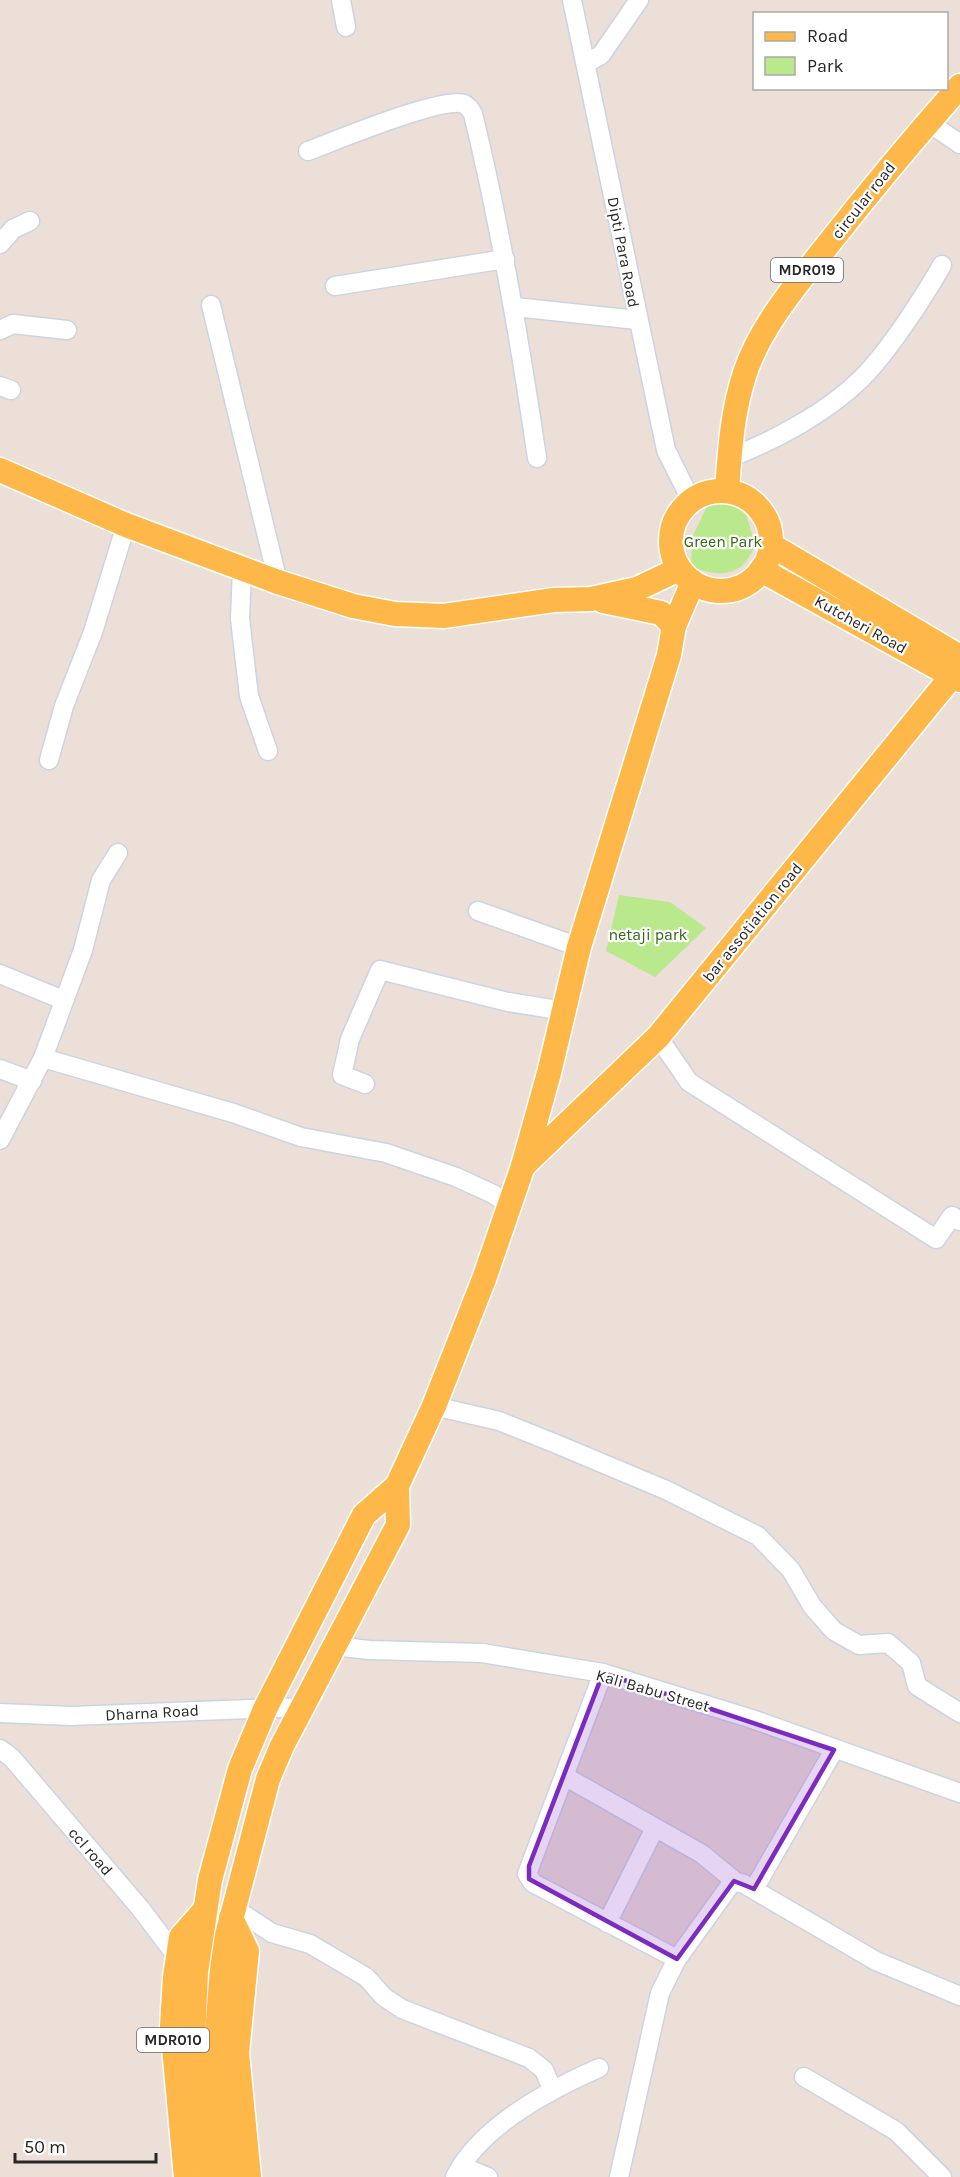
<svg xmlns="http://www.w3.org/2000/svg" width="960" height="2177" font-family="Karla,sans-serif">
	<rect width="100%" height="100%" fill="#ecdfd7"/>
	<g fill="#bae98d">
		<path d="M 728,496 L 742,502 L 755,543 C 745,577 720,578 691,567 L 692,538 L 706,508 Z"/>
		<polygon points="619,895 670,902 706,928 655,977 606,951"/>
	</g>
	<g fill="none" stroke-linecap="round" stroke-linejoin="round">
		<defs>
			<g id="minor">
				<polyline points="341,0 346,27"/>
				<polyline points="572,0 666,450 691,500"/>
				<polyline points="586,63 601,55 639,0"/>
				<polyline points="928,122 960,144"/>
				<path d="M 308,151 C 335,141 442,96 464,104 C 468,106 471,110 473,114 C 501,228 520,342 537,458"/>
				<polyline points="0,244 13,229 30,221"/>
				<polyline points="335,286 505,259"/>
				<polyline points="211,305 278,582"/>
				<polyline points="515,307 637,320"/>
				<polyline points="0,330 13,324 67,330"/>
				<polyline points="0,386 11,390"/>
				<path d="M 729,458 C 774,441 828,412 862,378 C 888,352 924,297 942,265"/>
				<polyline points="242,569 240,619 249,696 268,751"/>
				<polyline points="49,760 64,706 93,632 126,525"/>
				<polyline points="478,911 579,947"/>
				<polyline points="0,974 63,1000"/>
				<polyline points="658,1037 689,1082 936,1239 952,1216 960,1221"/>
				<polyline points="43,1058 233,1113 301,1137 386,1153 456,1177 493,1194 511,1206"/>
				<polyline points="0,1069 32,1081"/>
				<polyline points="365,1084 342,1075 350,1039 380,970 508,1002 564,1011"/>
				<polyline points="0,1140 43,1058 83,950 101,880 118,853"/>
				<polyline points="434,1406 499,1421 554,1443 666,1490 758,1536 791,1570 812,1606 834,1631 859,1645 888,1643 911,1663 917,1686 960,1713"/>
				<polyline points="334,1646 369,1650 482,1653 603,1673 752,1719 960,1793"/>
				<polyline points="603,1673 527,1874 533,1883 677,1959"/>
				<polyline points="0,1713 71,1716 304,1707"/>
				<polyline points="0,1749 12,1758 140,1908 178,1958"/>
				<polyline points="566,1777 702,1854 736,1882"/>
				<polyline points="754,1889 834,1750"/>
				<polyline points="234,1908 272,1933 310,1944 366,1977 384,1997 402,2009 529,2058 544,2070 552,2089"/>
				<polyline points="607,1923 655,1828"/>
				<polyline points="804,2077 896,2131 942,2177"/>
				<polyline points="461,2166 488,2177"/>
				<path d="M 455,2177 C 480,2126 549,2090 599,2068"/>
				<polyline points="619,2177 660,1993 677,1959 731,1884 736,1882 744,1884 876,1961 960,1996"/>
			</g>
			<g id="major">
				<polyline points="0,470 126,525 278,582 353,606 395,614 444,616 554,600 591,599 637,589 679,569"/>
				<path d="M 727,490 C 730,450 732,412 745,373 C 760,327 796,285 826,247 C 869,192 914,138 960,86"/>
				<circle cx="721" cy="541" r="50"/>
				<polyline points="771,545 960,657"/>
				<polyline points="761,570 960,680"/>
				<polyline points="603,601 661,613 674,626"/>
				<polyline points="523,1166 658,1037 952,676 960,661"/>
				<polyline points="231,1918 247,1951 237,2053 249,2177"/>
				<polyline points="186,2177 172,2026 175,1977 181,1937 204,1911"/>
				<polyline points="210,2177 198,2107 193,2041 196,1972 210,1880 240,1769 266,1707 364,1515 397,1486 434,1406 484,1279 523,1166 549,1073 579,947 669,655 674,626 693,582"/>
				<polyline points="232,2177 221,2105 216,2046 222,1969 227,1935 253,1836 268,1779 282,1746 398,1525 397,1486"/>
			</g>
		</defs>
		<use href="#minor" stroke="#ccd4e2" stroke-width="21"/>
		<use href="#major" stroke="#fff" stroke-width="27"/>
		<use href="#minor" stroke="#fff" stroke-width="18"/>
		<use href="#major" stroke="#feb84a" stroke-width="24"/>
	</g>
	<path fill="#7b2cbf" fill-opacity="0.2" stroke="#7b2cbf" stroke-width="4.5" stroke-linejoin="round" d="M 603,1673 L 834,1750 L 754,1889 L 734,1881 L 677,1959 L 529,1879 L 529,1866 Z"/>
	<g text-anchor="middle" stroke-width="4.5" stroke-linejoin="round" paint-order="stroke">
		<g fill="#fff" stroke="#686868" stroke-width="1.5">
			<rect x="771" y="258" width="72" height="24" rx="4.5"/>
			<rect x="137" y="2028" width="72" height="24" rx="4.5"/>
		</g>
		<g font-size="15" font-weight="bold" fill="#272727">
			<text x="807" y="275">MDR019</text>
			<text x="173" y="2045">MDR010</text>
		</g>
		<g font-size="16" fill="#272727" stroke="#fff">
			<text transform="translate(863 200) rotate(-52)" y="6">circular road</text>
			<text transform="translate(624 252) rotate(79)" y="6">Dipti Para Road</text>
			<text transform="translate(861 624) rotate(29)" y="6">Kutcheri Road</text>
			<text transform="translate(752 922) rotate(-51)" y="6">bar assotiation road</text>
			<text transform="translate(653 1690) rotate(16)" y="6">Kali Babu Street</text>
			<text transform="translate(152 1712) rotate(-3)" y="6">Dharna Road</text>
			<text transform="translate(91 1851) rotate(49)" y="6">ccl road</text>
		</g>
		<g font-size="16" fill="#326912" stroke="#fff">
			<text x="723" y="547">Green Park</text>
			<text x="648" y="940">netaji park</text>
		</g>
	</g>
	<rect x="753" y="12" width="195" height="78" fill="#ffffff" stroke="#a9a9a9" stroke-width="1.5"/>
	<rect x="765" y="32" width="30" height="9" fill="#feb84a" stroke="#a9a9a9" stroke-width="1.5"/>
	<text x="807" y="42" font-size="18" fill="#272727">Road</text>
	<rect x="765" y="57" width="30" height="18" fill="#bae98d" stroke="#a9a9a9" stroke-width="1.5"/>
	<text x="807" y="72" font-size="18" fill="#272727">Park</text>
	<path d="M15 2153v9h141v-9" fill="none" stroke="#272727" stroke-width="3"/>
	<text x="24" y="2153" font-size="18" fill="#272727" stroke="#ffffff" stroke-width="4.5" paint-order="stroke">50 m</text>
</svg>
